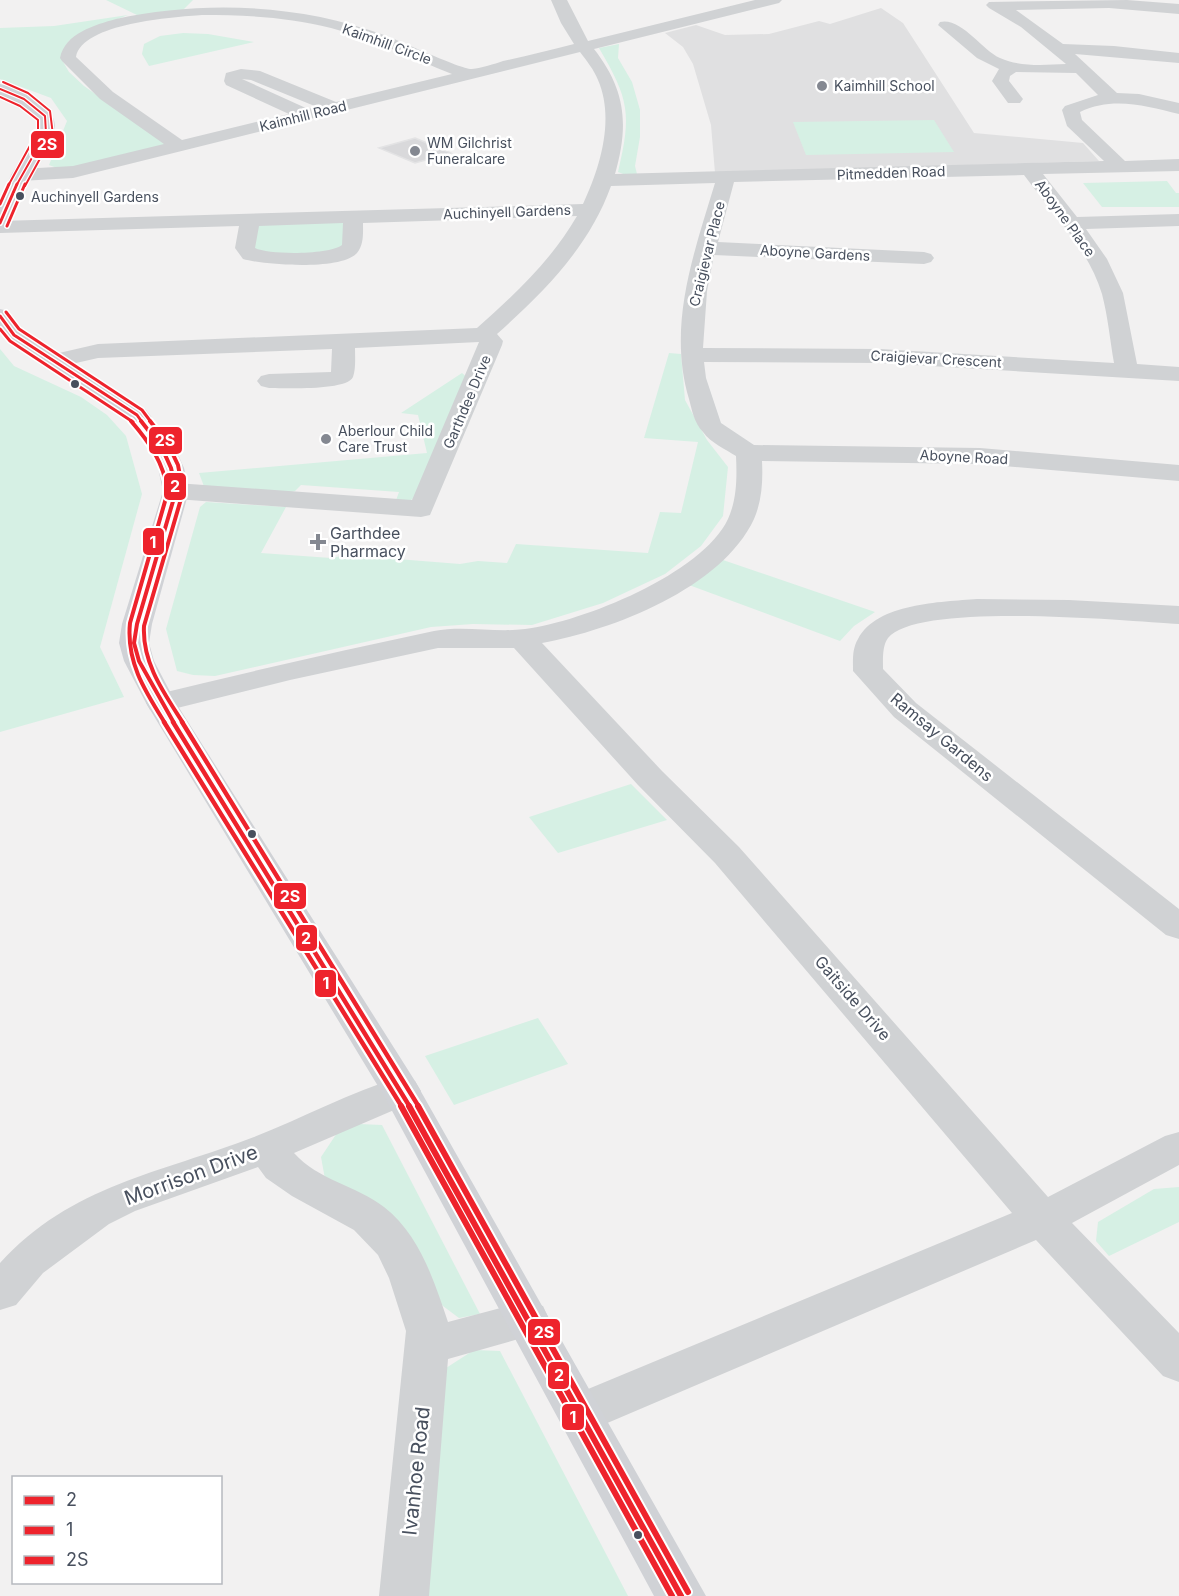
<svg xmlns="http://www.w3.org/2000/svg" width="1179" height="1596" font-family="Inter,sans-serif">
	<rect width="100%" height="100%" fill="#f2f1f1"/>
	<polygon fill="#e0e0e1" points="881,8 903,23 974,133 1083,143 1099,161 715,173 711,125 693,64 683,47 665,33 696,25 725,35 769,34 819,21 830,24"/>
	<g fill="#d6f0e4">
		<polygon points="106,0 193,0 183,10 139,16"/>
		<polygon points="128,15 84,32 69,41 63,50 62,60 69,72 84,86 169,146 62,170 49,165 67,121 51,98 0,79 0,28 54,26"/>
		<polygon points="183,33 208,34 254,42 149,66 142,54 144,44 160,36"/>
		<path d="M 619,44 L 618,58 L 632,82 L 640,110 L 640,137 L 635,166 L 637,174 L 626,175 L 618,172 C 632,114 629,99 599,48 Z"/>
		<polygon points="934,120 954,152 806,155 793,122"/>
		<polygon points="1167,181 1176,193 1179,193 1179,207 1102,207 1083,183"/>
		<path d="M 346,222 L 346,244 C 321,259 282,258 254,251 L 254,225 Z"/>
		<polygon points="0,349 14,366 81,397 107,415 126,436 142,494 100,647 124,697 0,732"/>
		<polygon points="669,353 681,354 685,400 707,440 728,467 723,516 701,546 665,574 603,603 532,625 473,624 431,627 215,676 193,675 177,671 166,629 200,507 206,502 286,507 261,553 331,558 347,555 460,564 478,561 507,563 516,544 648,553 660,512 681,513 698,442 644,438"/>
		<polygon points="462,373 469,379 421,493 411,500 395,503 399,492 301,485 295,491 283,494 205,489 199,473 427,453 418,415 401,413"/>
		<polygon points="723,560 875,612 854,626 840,641 689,585"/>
		<polygon points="631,784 667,820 558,853 529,817"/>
		<polygon points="538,1018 568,1064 454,1105 425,1056"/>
		<polygon points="359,1124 382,1125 480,1314 459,1318 443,1306 325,1179 321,1157 337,1133"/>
		<polygon points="1179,1187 1179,1222 1109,1256 1096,1241 1098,1222 1154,1189"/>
		<polygon points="474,1350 500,1351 628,1596 423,1596 446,1368"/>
	</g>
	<polygon fill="#d9d9db" stroke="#e3e3e4" stroke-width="1.5" points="415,138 451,153 415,163 379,148"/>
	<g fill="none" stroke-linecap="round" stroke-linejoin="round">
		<g fill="#d0d2d4" fill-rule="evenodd">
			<path d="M 551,0 L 567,0 L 588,41 L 755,0 L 782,0 L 779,3 L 594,49 C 626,90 629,125 615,174 L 1104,161 L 1067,126 L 1062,110 L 1065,106 L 1098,95 L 1076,73 L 1016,72 L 1010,76 L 1009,81 L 1023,99 L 1020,103 L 1008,103 L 992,81 L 999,69 L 977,58 L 938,25 L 940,22 C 961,17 982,50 1000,58 C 1020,67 1044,65 1066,64 L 1021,27 L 989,8 L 986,5 L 989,2 L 1127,0 L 1179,4 L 1179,14 L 1109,8 L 1016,10 L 1063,44 L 1114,46 L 1179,53 L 1179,63 L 1075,54 L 1117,93 L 1139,94 L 1179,103 L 1179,114 C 1146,106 1113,96 1080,112 L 1082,120 L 1125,161 L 1179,159 L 1179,171 L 1043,174 L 1077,217 L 1179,214 L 1179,226 L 1086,229 L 1107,259 L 1123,293 L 1137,364 L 1179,367 L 1179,381 L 880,363 L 704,362 L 706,378 L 721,423 L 754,445 L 980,448 L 1179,465 L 1179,481 L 980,464 L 762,461 C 763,480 762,501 754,519 C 722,588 613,630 542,643 L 662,771 L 739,847 L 1048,1197 L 1165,1136 L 1179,1132 L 1179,1165 L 1072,1223 L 1179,1333 L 1179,1382 L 1163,1376 L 1036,1240 L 598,1427 L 581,1433 L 564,1427 L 558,1413 L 564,1399 L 1012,1213 L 715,863 L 638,785 L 514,648 L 438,648 L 290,680 L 161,712 L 150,710 L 146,703 L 150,696 C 244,673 339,651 434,631 C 464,625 495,633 525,629 C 582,622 702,574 728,519 C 737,499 737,477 736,456 C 725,449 711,443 703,432 C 694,423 692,410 689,399 C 667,325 694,253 715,183 L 611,186 C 589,247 544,292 497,334 L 503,341 L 502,345 L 430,515 L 421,517 L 176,499 L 167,497 L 163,491 L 167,485 L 176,483 L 412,500 L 479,342 L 355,348 C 355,357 356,369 353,377 C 347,391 284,388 269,388 L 261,386 L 257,381 L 261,376 L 269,374 L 331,372 L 332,349 L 98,358 L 54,368 L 46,366 L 42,361 L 46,356 L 98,344 L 477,328 C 515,294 551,261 577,216 L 363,223 C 363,234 364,244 357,253 C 341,271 264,265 243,259 L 235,248 L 239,226 L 0,233 L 0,221 L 583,204 C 600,168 615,119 598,80 C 594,70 587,61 580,52 L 73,178 L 21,181 L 14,179 L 11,175 L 14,171 L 21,169 L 73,166 L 164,144 L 100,99 L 62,61 L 60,58 C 65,33 95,25 116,19 C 203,0 300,4 384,35 C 399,40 462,70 472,69 C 482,68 494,64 503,61 C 527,56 550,50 574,44 L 561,23 ZM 202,15 C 245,15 288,17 331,28 C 373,39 412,58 452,74 L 336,102 L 260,71 L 241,69 L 226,73 L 224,81 L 226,85 L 289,114 L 182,140 L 113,92 L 76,57 C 82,23 174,17 202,15 ZM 242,79 L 251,80 L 317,107 L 308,109 ZM 1024,175 C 1052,213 1088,248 1102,294 C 1108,317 1110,340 1114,363 L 880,349 L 703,348 L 707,291 L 714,255 L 924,264 L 931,262 L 934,258 L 931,254 L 924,252 L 718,242 L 734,182 ZM 343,223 L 342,245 C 329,255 269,255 255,248 L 259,226 Z"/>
			<path d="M 977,599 L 1069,600 L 1179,606 L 1179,624 C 1129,621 917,601 888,638 C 882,646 883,660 883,669 L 916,703 L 1179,909 L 1179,939 L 1166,935 L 894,717 L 853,671 C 853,660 852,649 858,639 C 877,603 941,602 977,599 Z"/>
			<path d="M 401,1077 L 415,1081 L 421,1091 L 415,1101 L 294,1153 C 318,1180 357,1186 384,1207 C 420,1235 434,1281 448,1322 L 527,1301 L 543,1306 L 549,1319 L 543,1332 L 448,1359 L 429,1596 L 379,1596 L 406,1331 L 389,1278 L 378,1255 L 354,1230 L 292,1196 L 266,1178 L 258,1167 L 135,1211 L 109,1224 L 43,1273 L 16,1305 L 0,1310 L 0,1263 C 71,1185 161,1173 254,1137 C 303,1118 350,1092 401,1077 Z"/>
		</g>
		<g fill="#d0d2d6" fill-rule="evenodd">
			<path d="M 0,84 C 22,89 58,104 55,131 C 54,143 36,164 30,176 C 23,191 17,207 10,223 L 7,227 L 0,229 L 0,201 L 11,175 L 37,133 L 36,118 L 18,103 L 0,95 Z"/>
			<polygon points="0,309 8,311 22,330 146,410 175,448 184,468 189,491 152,624 149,643 154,661 176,703 415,1081 706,1596 654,1596 384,1096 146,703 124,661 119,643 122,624 163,491 158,468 150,449 128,420 6,340 0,332"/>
		</g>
		<defs>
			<polyline id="bus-1-far4" points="0,89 24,99 45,116 46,133 16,186"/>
			<g id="bus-1-far3">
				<polyline points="0,223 17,184"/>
				<polyline points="0,316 14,335 137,415 142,422"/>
			</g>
			<polyline id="bus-1-far2" points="141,421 162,448 171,468 176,491 137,624 134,643 139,661 174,723"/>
			<polyline id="bus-1-far1" points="173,722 410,1107"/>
			<polyline id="bus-1" points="409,1106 681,1596"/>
			<polyline id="bus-2-far4" points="0,97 20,106 38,120 38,131 8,186"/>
			<g id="bus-2-far3">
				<polyline points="0,204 9,184"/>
				<polyline points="0,329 10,341 133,422"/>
			</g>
			<path id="bus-2-far2" d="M 131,421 C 150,443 163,462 168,491 L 130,623 C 126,662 145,691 165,723"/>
			<polyline id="bus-2-far1" points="164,722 402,1107"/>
			<polyline id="bus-2" points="401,1106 672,1596"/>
			<polyline id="bus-3-far4" points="3,82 28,93 50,111 53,135 25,186"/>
			<g id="bus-3-far3">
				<polyline points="7,226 25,184"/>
				<polyline points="6,312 19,329 142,410 151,422"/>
			</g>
			<path id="bus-3-far2" d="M 150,421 L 168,444 L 178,465 L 183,492 L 144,626 C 142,663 164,693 183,723"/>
			<polyline id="bus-3-far1" points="182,722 419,1107"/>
			<polyline id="bus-3" points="418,1106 688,1592"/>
		</defs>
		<use href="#bus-1-far4" stroke="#fff" stroke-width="4.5"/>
		<use href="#bus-1-far3" stroke="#fff" stroke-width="6"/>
		<use href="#bus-1-far2" stroke="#fff" stroke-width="8"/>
		<use href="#bus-1-far1" stroke="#fff" stroke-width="9"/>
		<use href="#bus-1" stroke="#fff" stroke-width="10"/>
		<use href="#bus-2-far4" stroke="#fff" stroke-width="4.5"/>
		<use href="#bus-2-far3" stroke="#fff" stroke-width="6"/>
		<use href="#bus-2-far2" stroke="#fff" stroke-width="8"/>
		<use href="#bus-2-far1" stroke="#fff" stroke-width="9"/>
		<use href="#bus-2" stroke="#fff" stroke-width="10"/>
		<use href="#bus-3-far4" stroke="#fff" stroke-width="4.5"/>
		<use href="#bus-3-far3" stroke="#fff" stroke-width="6"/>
		<use href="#bus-3-far2" stroke="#fff" stroke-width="8"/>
		<use href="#bus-3-far1" stroke="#fff" stroke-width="9"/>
		<use href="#bus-3" stroke="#fff" stroke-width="10"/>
		<use href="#bus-1-far4" stroke="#ee232c" stroke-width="2"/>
		<use href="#bus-1-far3" stroke="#ee232c" stroke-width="3"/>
		<use href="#bus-1-far2" stroke="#ee232c" stroke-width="4"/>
		<use href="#bus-1-far1" stroke="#ee232c" stroke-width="4.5"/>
		<use href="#bus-1" stroke="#ee232c" stroke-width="6"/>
		<use href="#bus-2-far4" stroke="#ee232c" stroke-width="2"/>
		<use href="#bus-2-far3" stroke="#ee232c" stroke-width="3"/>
		<use href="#bus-2-far2" stroke="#ee232c" stroke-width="4"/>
		<use href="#bus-2-far1" stroke="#ee232c" stroke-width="4.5"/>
		<use href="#bus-2" stroke="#ee232c" stroke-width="6"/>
		<use href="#bus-3-far4" stroke="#ee232c" stroke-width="2"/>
		<use href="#bus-3-far3" stroke="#ee232c" stroke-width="3"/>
		<use href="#bus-3-far2" stroke="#ee232c" stroke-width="4"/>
		<use href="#bus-3-far1" stroke="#ee232c" stroke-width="4.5"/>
		<use href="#bus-3" stroke="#ee232c" stroke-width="6"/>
	</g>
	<g fill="#848891" stroke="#fff" stroke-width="2">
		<circle cx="822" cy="86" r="6"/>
		<circle cx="415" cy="151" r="6"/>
		<circle cx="326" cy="439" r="6"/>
		<path d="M315 533h6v6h6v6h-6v6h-6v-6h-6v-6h6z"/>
	</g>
	<g fill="#48505e" stroke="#fff" stroke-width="2">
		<circle cx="20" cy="196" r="5"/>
		<circle cx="75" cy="384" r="5"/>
		<circle cx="252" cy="834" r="5"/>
		<circle cx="638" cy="1535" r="5"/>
	</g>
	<g text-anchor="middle" stroke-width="5" stroke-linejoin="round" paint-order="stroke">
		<g font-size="14" fill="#48505e" stroke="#fff">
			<text transform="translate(387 44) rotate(20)" y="5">Kaimhill Circle</text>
			<text transform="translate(303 116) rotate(-14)" y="5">Kaimhill Road</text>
			<text transform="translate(891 173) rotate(-2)" y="5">Pitmedden Road</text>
			<text transform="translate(507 212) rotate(-2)" y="5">Auchinyell Gardens</text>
			<text transform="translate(1065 218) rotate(54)" y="5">Aboyne Place</text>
			<text transform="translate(815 253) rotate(3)" y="5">Aboyne Gardens</text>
			<text transform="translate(707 254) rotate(-76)" y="5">Craigievar Place</text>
			<text transform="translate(936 359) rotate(3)" y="5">Craigievar Crescent</text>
			<text transform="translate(467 402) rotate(-67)" y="5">Garthdee Drive</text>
			<text transform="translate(964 457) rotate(3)" y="5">Aboyne Road</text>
		</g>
		<g font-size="14" fill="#48505e" stroke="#fff" text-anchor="start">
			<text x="834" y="91">Kaimhill School</text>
			<text x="427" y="148">WM Gilchrist<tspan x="427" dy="16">Funeralcare</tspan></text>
			<text x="338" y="436">Aberlour Child<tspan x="338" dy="16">Care Trust</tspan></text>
		</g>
		<g font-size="14" fill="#48505e" stroke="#fff" text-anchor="start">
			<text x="31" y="202">Auchinyell Gardens</text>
		</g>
		<g font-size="16" fill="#48505e" stroke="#fff" text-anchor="start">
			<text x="330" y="539">Garthdee<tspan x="330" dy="18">Pharmacy</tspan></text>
		</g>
		<g font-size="16" fill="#48505e" stroke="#fff">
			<text transform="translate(942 737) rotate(40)" y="6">Ramsay Gardens</text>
			<text transform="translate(853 998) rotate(49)" y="6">Gaitside Drive</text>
		</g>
		<g font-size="20" fill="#48505e" stroke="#fff">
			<text transform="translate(191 1175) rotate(-20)" y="7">Morrison Drive</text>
			<text transform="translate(416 1471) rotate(-84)" y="7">Ivanhoe Road</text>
		</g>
	</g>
	<g stroke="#fff" stroke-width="2">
		<rect x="30" y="130" width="35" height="29" rx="6" fill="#ee232c"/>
		<rect x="148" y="426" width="35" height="29" rx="6" fill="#ee232c"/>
		<rect x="163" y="472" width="24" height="29" rx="6" fill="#ee232c"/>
		<rect x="142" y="527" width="23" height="29" rx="6" fill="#ee232c"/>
		<rect x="273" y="882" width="34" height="28" rx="6" fill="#ee232c"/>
		<rect x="295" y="924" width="23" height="28" rx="6" fill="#ee232c"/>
		<rect x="314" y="969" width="23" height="29" rx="6" fill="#ee232c"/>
		<rect x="527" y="1318" width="34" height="28" rx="6" fill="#ee232c"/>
		<rect x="547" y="1361" width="23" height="29" rx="6" fill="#ee232c"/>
		<rect x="561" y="1403" width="24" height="28" rx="6" fill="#ee232c"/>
	</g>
	<g font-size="16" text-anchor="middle" font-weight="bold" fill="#fff">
		<text x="47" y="150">2S</text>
		<text x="165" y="446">2S</text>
		<text x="175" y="492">2</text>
		<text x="153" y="548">1</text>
		<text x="290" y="902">2S</text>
		<text x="306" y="944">2</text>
		<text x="326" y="989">1</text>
		<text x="544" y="1338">2S</text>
		<text x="559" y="1381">2</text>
		<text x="573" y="1423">1</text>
	</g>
	<rect x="12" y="1476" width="210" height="108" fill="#ffffff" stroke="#b6b9bf" stroke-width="1.5"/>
	<rect x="24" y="1496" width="30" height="9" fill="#ee232c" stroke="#b6b9bf" stroke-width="1.5"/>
	<text x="66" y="1506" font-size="18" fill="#48505e">2</text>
	<rect x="24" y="1526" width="30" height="9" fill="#ee232c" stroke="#b6b9bf" stroke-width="1.5"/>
	<text x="66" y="1536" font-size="18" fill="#48505e">1</text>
	<rect x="24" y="1556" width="30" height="9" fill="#ee232c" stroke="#b6b9bf" stroke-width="1.5"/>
	<text x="66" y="1566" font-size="18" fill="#48505e">2S</text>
</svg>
